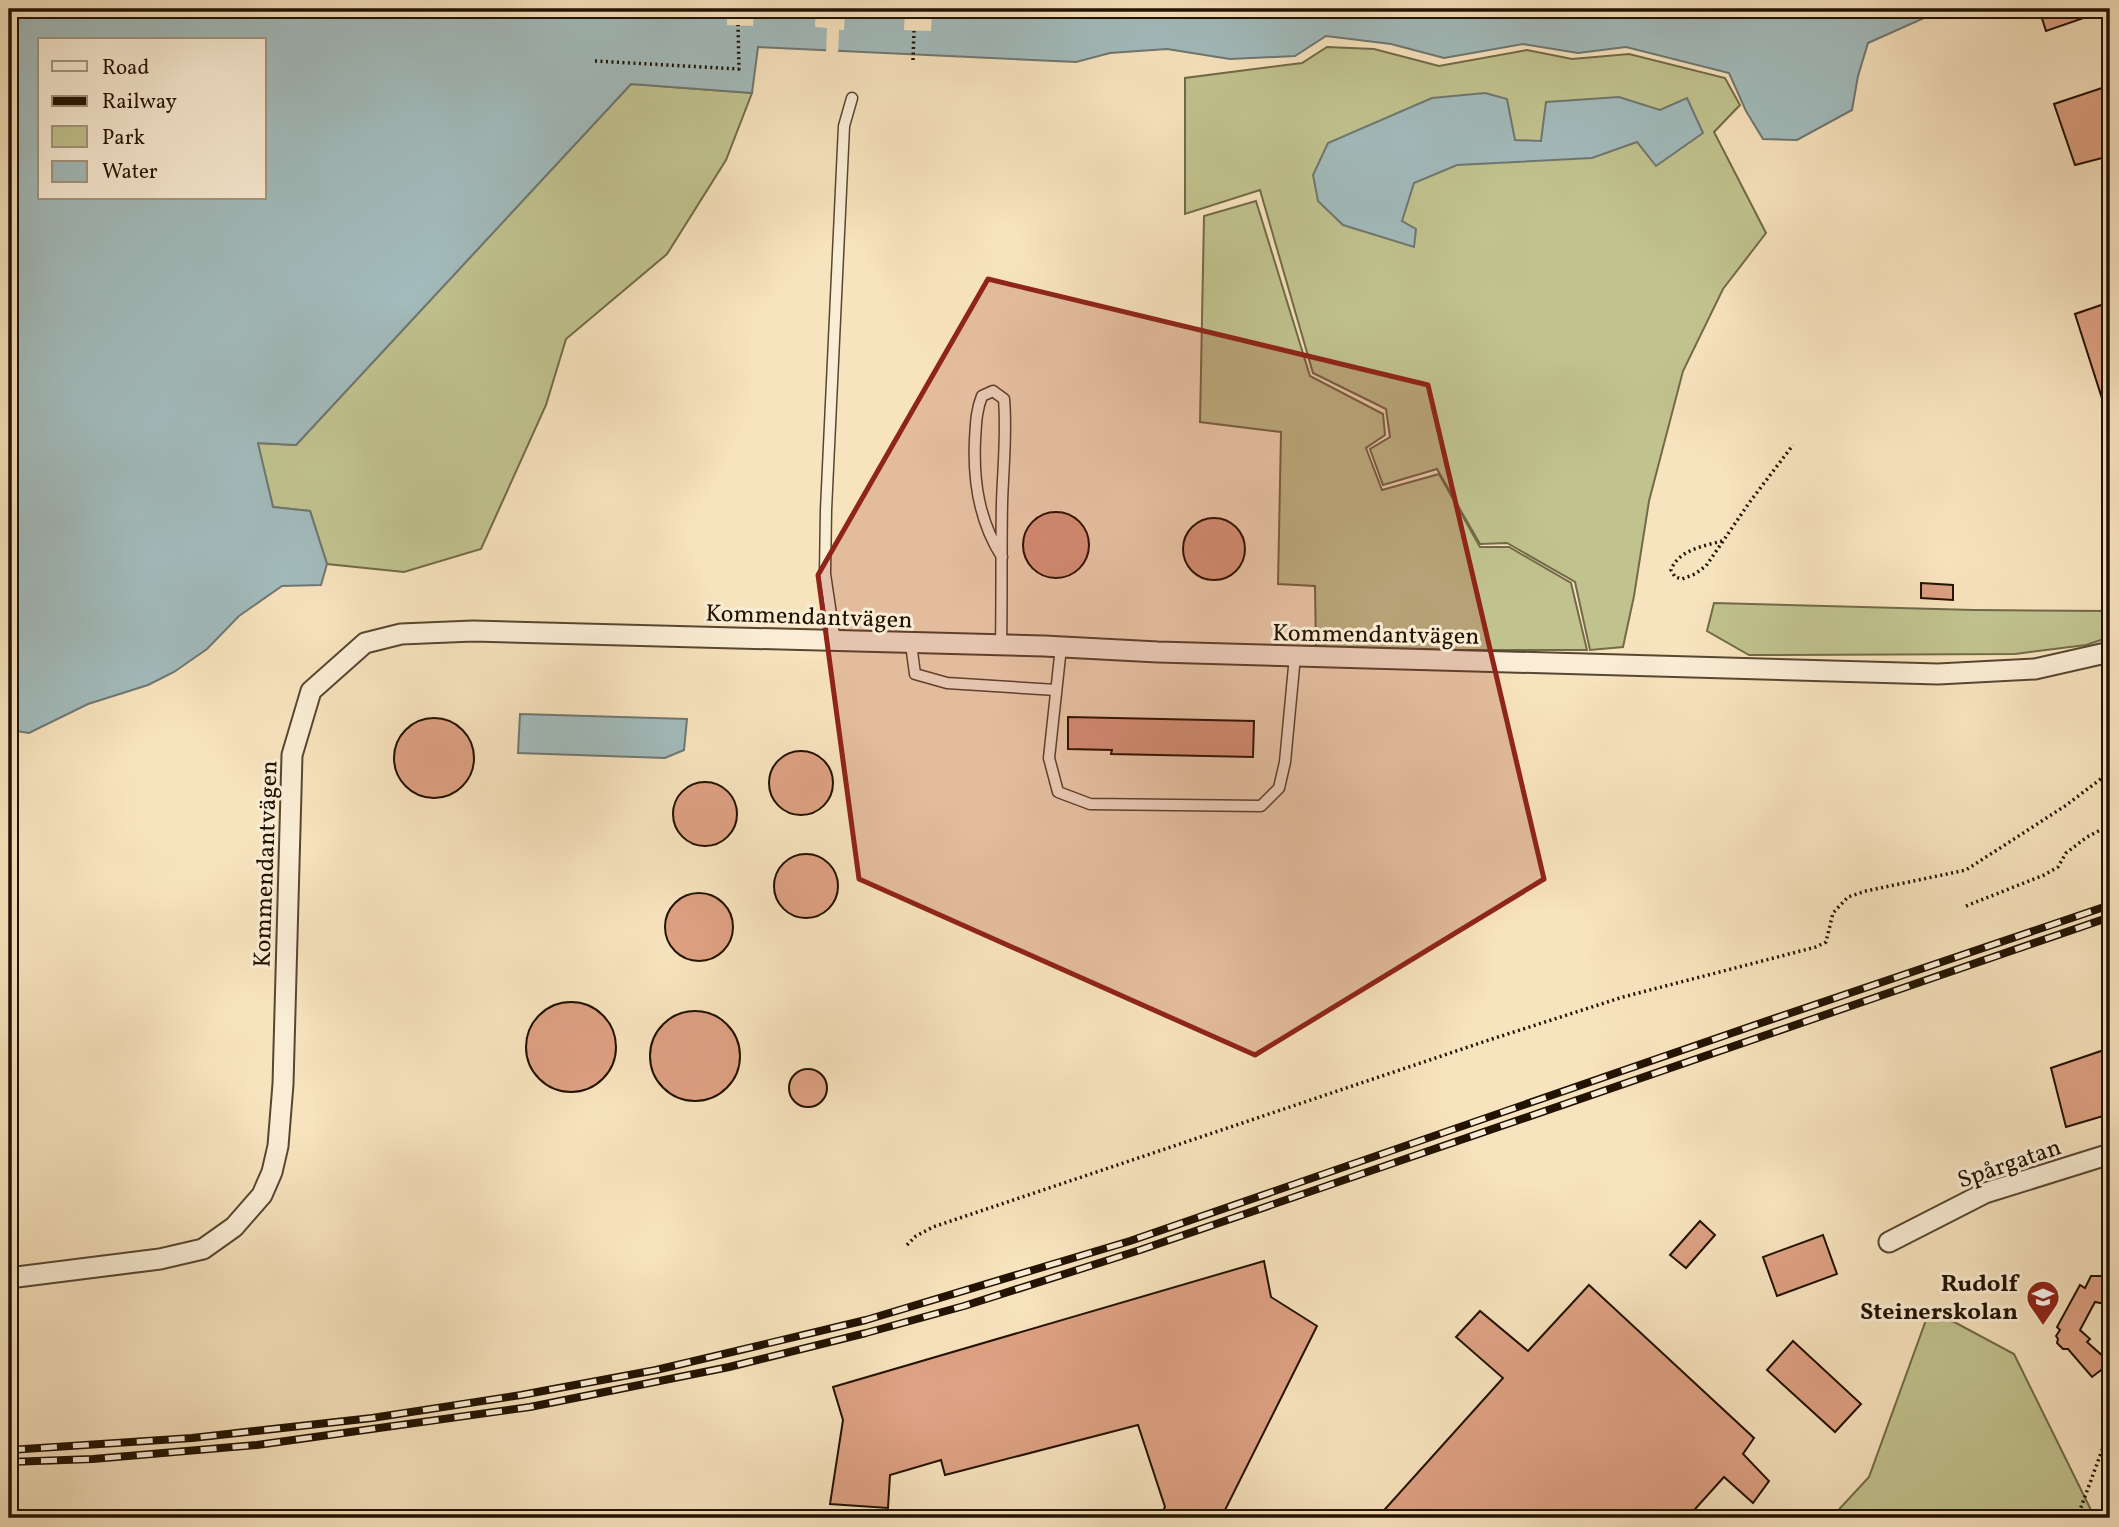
<svg xmlns="http://www.w3.org/2000/svg" width="2119" height="1527" font-family="Vollkorn,serif">
	<rect width="100%" height="100%" fill="#f7e3be"/>
	<filter id="stains"><feTurbulence type="fractalNoise" baseFrequency=".00286" numOctaves="4"/><feColorMatrix values="0 0 0 0 .2 0 0 0 0 .09 0 0 0 0 .02 0 0 0 .5 -.17"/></filter>
	<radialGradient id="worn" r=".72"><stop offset=".6" stop-color="#630" stop-opacity="0"/><stop offset="1" stop-color="#630" stop-opacity=".3"/></radialGradient>
	<g fill="#c1c38f" stroke="#726a48" stroke-width="2">
		<polygon points="1327,47 1374,49 1439,66 1527,50 1572,59 1629,54 1725,78 1740,105 1714,132 1766,233 1723,289 1683,371 1649,501 1634,596 1623,647 1590,650 1575,582 1507,543 1480,544 1437,469 1383,485 1370,449 1390,437 1386,409 1313,373 1260,190 1185,214 1185,78 1302,63"/>
		<polygon points="631,84 752,93 726,160 667,254 566,339 546,405 481,549 404,572 327,564 310,511 273,507 257,443 296,445"/>
		<polygon points="1256,201 1310,376 1383,414 1385,435 1366,448 1382,490 1439,474 1480,547 1509,547 1571,583 1587,650 1316,650 1315,586 1278,584 1281,432 1200,422 1204,216"/>
		<polygon points="1714,603 1974,610 2110,611 2110,637 2086,645 2015,654 1749,655 1707,631"/>
		<polygon points="1930,1309 2014,1354 2093,1514 2090,1518 1831,1518 1869,1477"/>
	</g>
	<g fill="#a2bbbc" stroke="#6f7771" stroke-width="2" fill-rule="evenodd">
		<path d="M 9,9 L 1930,9 L 1931,15 L 1868,43 L 1858,76 L 1852,110 L 1797,140 L 1763,139 L 1746,111 L 1729,73 L 1626,47 L 1578,53 L 1523,44 L 1444,58 L 1391,44 L 1326,36 L 1295,56 L 1230,59 L 1167,49 L 1110,53 L 1076,62 L 758,47 L 752,93 L 631,84 L 296,445 L 258,443 L 273,507 L 310,511 L 327,564 L 321,585 L 282,586 L 239,616 L 207,649 L 174,672 L 148,685 L 88,704 L 29,733 L 9,730 ZM 40,40 L 264,40 L 264,198 L 40,198 Z"/>
		<polygon points="1485,93 1507,99 1515,140 1541,141 1546,102 1619,97 1660,110 1687,98 1703,133 1656,166 1637,142 1592,158 1457,165 1414,183 1402,221 1416,229 1414,247 1343,225 1318,201 1313,175 1328,143 1432,98"/>
		<polygon points="520,714 687,719 684,750 665,758 518,753"/>
	</g>
	<g fill="#f7e3be">
		<polygon points="727,9 754,9 753,26 727,25"/>
		<polygon points="816,9 875,9 875,15 845,14 844,30 839,30 838,54 826,53 827,28 815,27"/>
		<polygon points="905,9 932,9 931,31 904,30"/>
	</g>
	<g fill="#dea183" stroke="#221200" stroke-width="2">
		<polygon points="2039,9 2103,9 2104,11 2046,31"/>
		<polygon points="2105,87 2110,96 2110,156 2075,165 2054,104"/>
		<polygon points="2110,302 2110,413 2107,414 2075,314"/>
		<circle cx="1056" cy="545" r="33"/>
		<circle cx="1214" cy="549" r="31"/>
		<polygon points="1921,583 1953,585 1953,600 1921,598"/>
		<polygon points="1068,717 1254,721 1253,757 1111,754 1112,750 1068,749"/>
		<circle cx="434" cy="758" r="40"/>
		<circle cx="801" cy="783" r="32"/>
		<circle cx="705" cy="814" r="32"/>
		<circle cx="806" cy="886" r="32"/>
		<circle cx="699" cy="927" r="34"/>
		<circle cx="571" cy="1047" r="45"/>
		<circle cx="695" cy="1056" r="45"/>
		<polygon points="2110,1048 2110,1114 2066,1127 2051,1068"/>
		<circle cx="808" cy="1088" r="19"/>
		<polygon points="1700,1221 1715,1235 1686,1268 1670,1255"/>
		<polygon points="1823,1235 1837,1274 1777,1296 1763,1257"/>
		<polygon points="1264,1261 1271,1297 1317,1326 1221,1518 1159,1518 1165,1507 1138,1425 945,1475 941,1460 890,1475 888,1508 830,1504 843,1420 833,1387"/>
		<polygon points="2091,1276 2103,1276 2103,1280 2110,1282 2110,1305 2095,1302 2080,1330 2090,1339 2087,1342 2105,1358 2109,1364 2092,1377 2068,1349 2063,1349 2057,1343 2058,1339 2056,1336 2060,1330 2057,1327 2080,1285 2085,1288"/>
		<polygon points="1589,1285 1754,1438 1743,1454 1769,1481 1753,1503 1724,1477 1687,1518 1377,1518 1503,1378 1456,1337 1480,1311 1528,1351"/>
		<polygon points="1793,1341 1861,1404 1835,1432 1767,1370"/>
	</g>
	<g fill="none" stroke-linecap="round" stroke-linejoin="round">
		<defs>
			<g id="lane">
				<polyline points="835,641 825,574 826,510 844,126 852,98"/>
				<polyline points="911,644 915,674 947,683 1056,690"/>
				<path d="M 1001,645 C 1002,598 1001,550 1002,503 C 1003,468 1007,434 1004,399 L 993,391 L 982,396 C 976,411 976,424 975,440 C 973,482 979,521 1002,557"/>
				<polyline points="1061,647 1049,758 1058,792 1090,804 1261,806 1279,788 1285,762 1295,656"/>
			</g>
			<g id="street">
				<polyline points="1889,1242 1985,1193 2110,1154"/>
				<polyline points="9,1278 160,1259 203,1249 234,1227 262,1195 272,1172 278,1146 283,1084 292,755 311,691 365,643 401,634 473,631 1044,646 1158,652 1938,674 2035,669 2110,652"/>
			</g>
		</defs>
		<use href="#lane" stroke="#574630" stroke-width="13"/>
		<use href="#street" stroke="#574630" stroke-width="23"/>
		<g stroke="#221200" stroke-width="3.5" stroke-dasharray="2 3.5" stroke-linecap="butt">
			<polyline points="811,9 816,9"/>
			<polyline points="875,9 905,11"/>
			<polyline points="913,60 914,31"/>
			<polyline points="595,61 739,69 738,25"/>
			<path d="M 1722,541 C 1704,546 1678,550 1671,570 L 1675,577 L 1682,579 L 1695,574 L 1706,566 L 1749,503 L 1793,445"/>
			<polyline points="1966,906 2044,875 2058,867 2066,853 2087,837 2110,825"/>
			<polyline points="907,1245 916,1236 933,1227 1492,1039 1623,997 1816,947 1826,942 1833,913 1848,897 1866,891 1966,870 2065,806 2110,772"/>
			<polyline points="695,1518 821,1516 837,1518"/>
			<polyline points="2077,1518 2104,1445 2110,1421"/>
		</g>
		<use href="#lane" stroke="#faedd5" stroke-width="10"/>
		<use href="#street" stroke="#faedd5" stroke-width="19"/>
		<defs>
			<g id="rail">
				<polyline points="9,1450 192,1438 372,1418 521,1395 656,1370 866,1320 1130,1241 1755,1025 2110,905"/>
				<polyline points="9,1462 93,1459 257,1445 530,1407 729,1367 866,1333 964,1306 1140,1250 2110,917"/>
			</g>
		</defs>
		<use href="#rail" stroke="#221200" stroke-width="8"/>
		<use href="#rail" stroke="#faedd5" stroke-width="5" stroke-dasharray="16" stroke-linecap="butt"/>
	</g>
	<path fill="#8f2418" fill-opacity="0.2" stroke="#8f2418" stroke-width="5" stroke-linejoin="round" d="M 988,279 L 1428,385 L 1544,879 L 1255,1055 L 859,879 L 818,575 Z"/>
	<defs>
		<symbol id="school-pin" viewBox="-11 -11 22 30"><path d="M0 17L-7.5 6A9.5 9.5 0 1 1 7.5 6Z" fill="#8f2418" stroke="#faedd5"/><path d="M0-5L7-2L0 1L-7-2ZM-4 1L0 2.5L4 1V4Q0 6-4 4Z" fill="#fff"/></symbol>
	</defs>
	<g fill-rule="evenodd">
		<use href="#school-pin" x="2024" y="1278" width="38" height="52"/>
	</g>
	<g text-anchor="middle" stroke-width="6" stroke-linejoin="round" paint-order="stroke">
		<g font-size="24" fill="#221200" stroke="#faedd5">
			<text transform="translate(809 616) rotate(2)" y="8">Kommendantvägen</text>
			<text transform="translate(1376 634) rotate(1)" y="8">Kommendantvägen</text>
			<text transform="translate(265 864) rotate(-88)" y="8">Kommendantvägen</text>
			<text transform="translate(2009 1163) rotate(-19)" y="8">Spårgatan</text>
		</g>
		<g font-size="24" font-weight="bold" fill="#221200" stroke="#faedd5" text-anchor="end">
			<text x="2018" y="1291">Rudolf<tspan x="2018" dy="28">Steinerskolan</tspan></text>
		</g>
	</g>
	<rect width="2119" height="1527" fill="none" stroke="#f7e3be" stroke-width="35"/>
	<rect x="10" y="10" width="2098" height="1506" fill="none" stroke="#221200" stroke-width="3.5"/>
	<rect x="18" y="18" width="2084" height="1492" fill="none" stroke="#221200" stroke-width="2"/>
	<rect x="38" y="38" width="228" height="161" fill="#faedd5" stroke="#a49580" stroke-width="2"/>
	<rect x="52" y="61" width="35" height="10" fill="#faedd5" stroke="#a49580" stroke-width="2"/>
	<text x="102" y="74" font-size="21" fill="#221200">Road</text>
	<rect x="52" y="96" width="35" height="10" fill="#221200" stroke="#a49580" stroke-width="2"/>
	<text x="102" y="108" font-size="21" fill="#221200">Railway</text>
	<rect x="52" y="126" width="35" height="21" fill="#c1c38f" stroke="#a49580" stroke-width="2"/>
	<text x="102" y="144" font-size="21" fill="#221200">Park</text>
	<rect x="52" y="161" width="35" height="21" fill="#a2bbbc" stroke="#a49580" stroke-width="2"/>
	<text x="102" y="178" font-size="21" fill="#221200">Water</text>
	<rect width="100%" height="100%" filter="url(#stains)"/>
	<rect width="100%" height="100%" fill="url(#worn)"/>
</svg>
